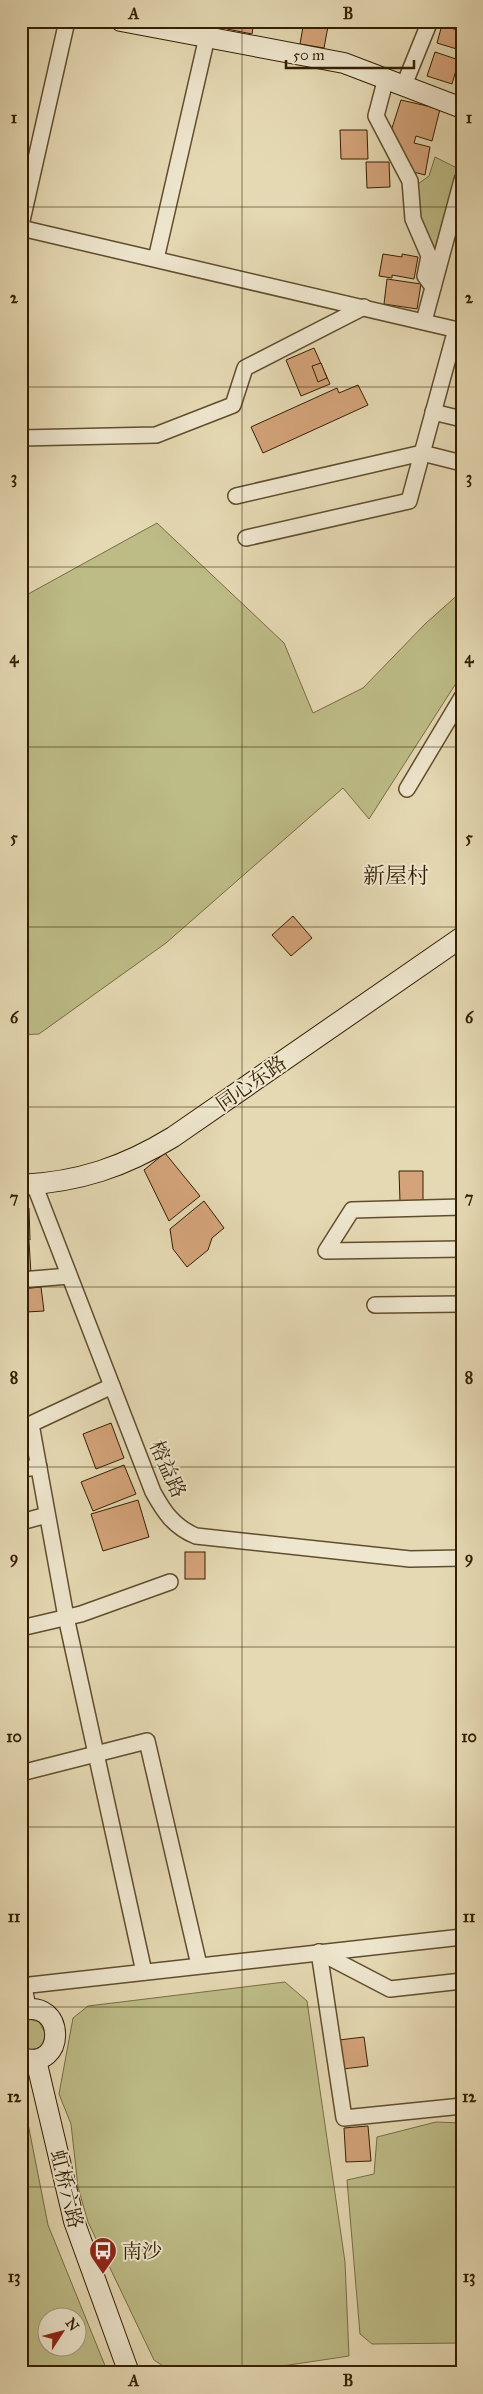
<svg xmlns="http://www.w3.org/2000/svg" width="483" height="2394" font-family="'IM FELL Great Primer','Noto Serif SC',serif">
	<rect width="100%" height="100%" fill="#e5d9b3"/>
	<filter id="stains"><feTurbulence type="fractalNoise" baseFrequency=".004" numOctaves="4"/><feColorMatrix values="0 0 0 0 .2 0 0 0 0 .09 0 0 0 0 .02 0 0 0 .5 -.17"/></filter>
	<radialGradient id="worn" r=".72"><stop offset=".6" stop-color="#630" stop-opacity="0"/><stop offset="1" stop-color="#630" stop-opacity=".3"/></radialGradient>
	<g fill="#bdbc87" stroke="#786d44" fill-rule="evenodd">
		<polygon points="435,157 457,168 448,211 435,251 418,217 415,186 429,176"/>
		<polygon points="157,523 284,643 313,713 363,688 425,624 462,591 462,674 369,819 343,788 166,943 39,1034 21,1035 21,598"/>
		<polygon points="285,1982 307,2001 345,2262 349,2356 236,2373 174,2373 154,2360 88,2222 78,2187 71,2124 59,2094 73,2018 88,2006"/>
		<polygon points="29,2019 39,2022 46,2034 44,2044 36,2052 21,2048 21,2022"/>
		<path d="M 21,2088 L 48,2225 L 108,2373 L 21,2373 ZM 78,2316 L 78,2346 L 48,2346 L 48,2316 Z"/>
		<polygon points="436,2122 462,2123 462,2343 372,2344 360,2334 347,2180 374,2174 377,2137"/>
	</g>
	<g fill="#d4a37a" stroke="#341e00">
		<polygon points="186,21 208,21 207,25"/>
		<polygon points="228,21 254,21 252,34 227,29"/>
		<rect x="261" y="21" width="37" height="3"/>
		<polygon points="304,21 329,21 324,48 300,44"/>
		<polygon points="443,21 462,26 460,50 437,43"/>
		<polygon points="435,52 459,60 452,84 427,76"/>
		<polygon points="401,100 440,109 432,141 416,136 414,143 430,147 425,175 410,171 392,128"/>
		<polygon points="340,130 367,130 368,159 341,159"/>
		<polygon points="366,162 389,162 390,187 367,188"/>
		<polygon points="383,254 402,257 402,254 418,257 414,279 392,275 392,278 379,276"/>
		<polygon points="387,279 421,284 417,309 384,304"/>
		<polygon points="314,348 330,384 301,396 286,360"/>
		<polygon points="321,363 327,378 318,382 312,366"/>
		<polygon points="358,385 368,405 263,453 251,427 337,388 339,393"/>
		<polygon points="293,916 312,938 291,956 272,935"/>
		<polygon points="165,1153 200,1196 169,1221 144,1170"/>
		<polygon points="399,1171 423,1171 423,1202 400,1202"/>
		<polygon points="204,1201 224,1228 212,1238 208,1250 187,1267 173,1249 170,1229"/>
		<polygon points="21,1208 29,1208 30,1240 21,1241"/>
		<polygon points="21,1241 29,1241 31,1274 21,1275"/>
		<polygon points="41,1287 44,1311 26,1312 27,1320 21,1320 21,1289"/>
		<polygon points="111,1423 124,1458 96,1469 83,1434"/>
		<polygon points="124,1465 136,1494 93,1511 81,1482"/>
		<polygon points="138,1500 149,1537 103,1551 91,1514"/>
		<rect x="185" y="1552" width="20" height="27"/>
		<polygon points="364,2037 368,2066 343,2069 339,2040"/>
		<polygon points="368,2126 371,2161 346,2162 344,2128"/>
	</g>
	<g fill="none" stroke-linecap="round" stroke-linejoin="round">
		<defs>
			<g id="street">
				<polyline points="457,21 462,24"/>
				<polyline points="386,78 376,116 410,181 413,219 429,256 425,276 433,287"/>
				<polyline points="404,85 430,21"/>
				<polyline points="21,225 67,21"/>
				<polyline points="21,228 462,331"/>
				<polyline points="156,259 207,37"/>
				<polyline points="424,321 462,180"/>
				<polyline points="433,412 462,419"/>
				<polyline points="21,438 156,435 233,405 245,368 364,307"/>
				<polyline points="236,496 422,453 462,463"/>
				<polyline points="246,538 409,501 456,329"/>
				<polyline points="407,789 462,697"/>
				<path d="M 34,1184 L 153,1492 C 164,1512 174,1527 196,1536 L 410,1559 L 462,1558"/>
				<polyline points="462,1207 352,1210 326,1251 462,1249"/>
				<polyline points="21,1280 69,1276"/>
				<polyline points="375,1305 462,1304"/>
				<polyline points="112,1386 31,1424 66,1617 144,1972"/>
				<polyline points="21,1469 39,1467"/>
				<polyline points="21,1522 47,1515"/>
				<polyline points="21,1628 81,1614 170,1582"/>
				<polyline points="21,1773 147,1741 199,1965"/>
				<polyline points="319,1952 344,2118 462,2106"/>
				<polyline points="319,1952 390,1989 462,1981"/>
				<polyline points="21,1986 462,1937"/>
			</g>
			<g id="secondary">
				<polyline points="121,21 344,63 462,108"/>
				<path d="M 21,1185 C 79,1182 124,1167 173,1137 L 462,937"/>
				<polyline points="21,1984 26,2009"/>
				<path d="M 21,2011 C 65,1996 68,2072 21,2058"/>
				<polyline points="36,2060 74,2221 129,2373"/>
			</g>
		</defs>
		<use href="#street" stroke="#604d2d" stroke-width="18"/>
		<use href="#secondary" stroke="#341e00" stroke-width="22"/>
		<use href="#street" stroke="#eee6ce" stroke-width="15"/>
		<use href="#secondary" stroke="#eee6ce" stroke-width="20"/>
	</g>
	<path fill="none" stroke="#341e00" stroke-width="1" stroke-opacity="0.55" d="M 242,21 L 242,2373M 21,207 L 462,207M 21,387 L 462,387M 21,567 L 462,567M 21,747 L 462,747M 21,927 L 462,927M 21,1107 L 462,1107M 21,1287 L 462,1287M 21,1467 L 462,1467M 21,1647 L 462,1647M 21,1827 L 462,1827M 21,2007 L 462,2007M 21,2187 L 462,2187"/>
	<defs>
		<symbol id="bus-pin" viewBox="-11 -11 22 30"><path d="M0 17L-7.5 6A9.5 9.5 0 1 1 7.5 6Z" fill="#8f2418" stroke="#eee6ce"/><path d="M-5-6H5V4H4V6H2V4H-2V6H-4V4H-5ZM-3.5-4V0h7V-4ZM-3.5 1.2v1.5H-2V1.2ZM2 1.2v1.5H3.5V1.2Z" fill="#fff"/></symbol>
	</defs>
	<g fill-rule="evenodd">
		<use href="#bus-pin" x="87" y="2235" width="32" height="43"/>
	</g>
	<g text-anchor="middle" stroke-width="4" stroke-linejoin="round" paint-order="stroke">
		<g font-size="20" fill="#341e00" stroke="#eee6ce">
			<text transform="translate(251 1083) rotate(-35)" y="7">同心东路</text>
			<text transform="translate(168 1469) rotate(66)" y="7">榕益路</text>
			<text transform="translate(67 2189) rotate(76)" y="7">虹桥六路</text>
		</g>
		<g font-size="20" fill="#341e00" stroke="#eee6ce" text-anchor="start">
			<text x="122" y="2258">南沙</text>
		</g>
		<g font-size="22" fill="#341e00" stroke="#eee6ce">
			<text x="396" y="883">新屋村</text>
		</g>
	</g>
	<rect width="483" height="2394" fill="none" stroke="#e5d9b3" stroke-width="55"/>
	<g transform="translate(62 2332) rotate(54)"><circle r="24" fill="#eee6ce" stroke="#a4967c"/>
	<path d="M0-4L9 19L0 12L-9 19Z" fill="#8f2418"/>
	<text y="-8" font-size="14" font-weight="bold" text-anchor="middle" fill="#341e00">N</text>
	</g>
	<path d="M286 60v8h128v-8" fill="none" stroke="#341e00" stroke-width="2.5"/>
	<text x="293" y="60" font-size="15" fill="#341e00" stroke="#eee6ce" stroke-width="4" paint-order="stroke">50 m</text>
	<rect x="28" y="28" width="428" height="2338" fill="none" stroke="#341e00" stroke-width="2"/>
	<g font-size="16" text-anchor="middle" font-weight="bold" fill="#341e00">
		<text x="134" y="19">A</text>
		<text x="348" y="19">B</text>
		<text x="14" y="123">1</text>
		<text x="469" y="123">1</text>
		<text x="14" y="303">2</text>
		<text x="469" y="303">2</text>
		<text x="14" y="483">3</text>
		<text x="469" y="483">3</text>
		<text x="14" y="663">4</text>
		<text x="469" y="663">4</text>
		<text x="14" y="843">5</text>
		<text x="469" y="843">5</text>
		<text x="14" y="1023">6</text>
		<text x="469" y="1023">6</text>
		<text x="14" y="1203">7</text>
		<text x="469" y="1203">7</text>
		<text x="14" y="1383">8</text>
		<text x="469" y="1383">8</text>
		<text x="14" y="1563">9</text>
		<text x="469" y="1563">9</text>
		<text x="14" y="1742">10</text>
		<text x="469" y="1742">10</text>
		<text x="14" y="1922">11</text>
		<text x="469" y="1922">11</text>
		<text x="14" y="2102">12</text>
		<text x="469" y="2102">12</text>
		<text x="14" y="2282">13</text>
		<text x="469" y="2282">13</text>
		<text x="134" y="2386">A</text>
		<text x="348" y="2386">B</text>
	</g>
	<rect width="100%" height="100%" filter="url(#stains)"/>
	<rect width="100%" height="100%" fill="url(#worn)"/>
</svg>
